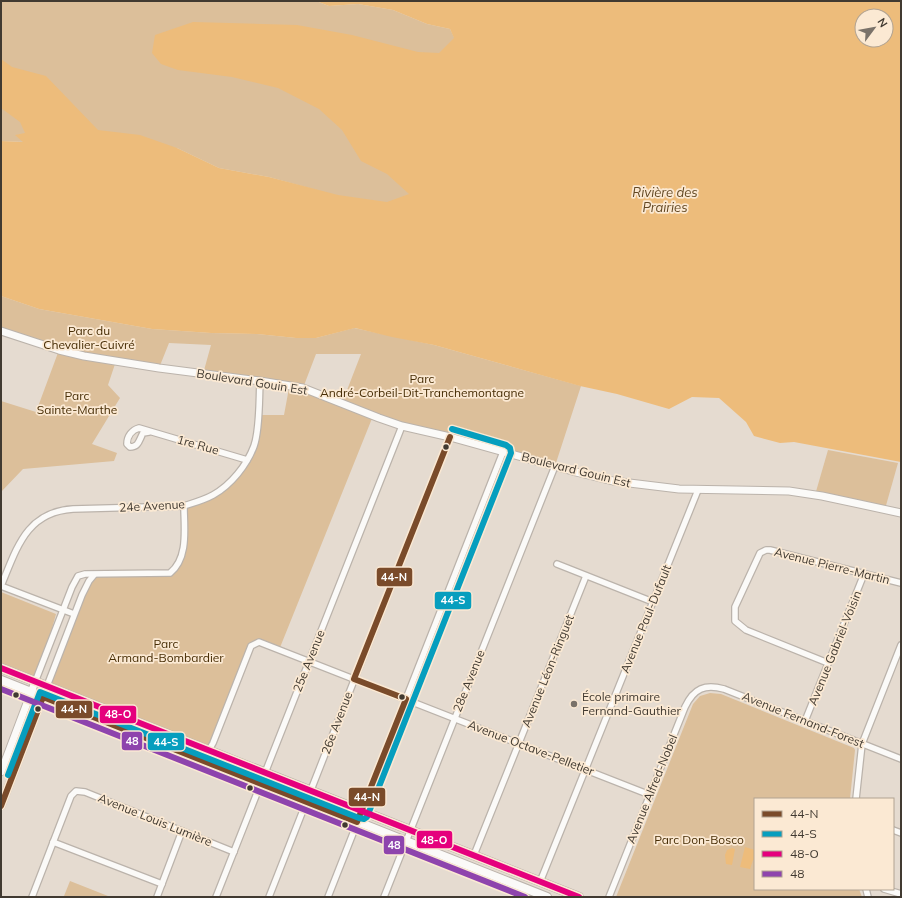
<svg xmlns="http://www.w3.org/2000/svg" width="902" height="898" font-family="Mulish,sans-serif">
	<rect width="100%" height="100%" fill="#e5dbd0"/>
	<g fill="#dcbf9a" fill-rule="evenodd">
		<polygon points="1,1 316,1 329,6 358,4 393,10 427,24 450,29 554,238 338,196 269,177 219,168 177,148 1,141"/>
		<path d="M 1,296 L 39,309 L 152,329 L 211,333 L 257,334 L 296,338 L 316,338 L 354,328 L 434,345 L 581,386 L 555,466 L 373,416 L 279,650 L 262,642 L 253,644 L 209,750 L 47,686 L 74,614 L 94,575 L 171,573 L 182,553 L 184,506 L 199,501 L 232,480 L 254,445 L 259,415 L 284,415 L 289,388 L 203,374 L 211,345 L 169,343 L 159,368 L 116,361 L 108,385 L 120,398 L 92,444 L 117,453 L 114,461 L 23,469 L 1,492 L 1,401 L 36,412 L 59,350 L 1,330 ZM 316,354 L 361,354 L 342,403 L 303,388 Z"/>
		<polygon points="828,450 898,463 885,509 815,495"/>
		<polygon points="1,592 56,614 40,672 35,682 1,668"/>
		<polygon points="710,693 721,694 854,748 855,750 850,799 755,799 755,889 859,889 862,897 616,897 693,704 700,696"/>
		<polygon points="70,881 108,896 111,897 66,897 64,896"/>
	</g>
	<g fill="#edbc7b" fill-rule="evenodd">
		<path d="M 316,1 L 901,1 L 901,462 L 794,442 L 780,443 L 754,436 L 746,422 L 719,398 L 692,397 L 669,409 L 617,394 L 580,386 L 434,345 L 392,337 L 355,328 L 316,338 L 296,338 L 257,334 L 211,333 L 152,329 L 39,309 L 1,296 L 1,141 L 23,142 L 15,135 L 25,133 L 20,122 L 1,108 L 1,59 L 12,67 L 46,76 L 98,130 L 140,135 L 177,148 L 219,168 L 269,177 L 338,195 L 387,202 L 409,194 L 387,174 L 361,161 L 342,130 L 319,109 L 278,88 L 232,77 L 178,70 L 161,64 L 152,53 L 155,35 L 193,22 L 297,25 L 352,35 L 418,52 L 439,53 L 454,38 L 450,29 L 427,24 L 393,10 L 358,4 L 329,6 ZM 862,16 L 886,16 L 886,40 L 862,40 Z"/>
		<polygon points="745,847 755,850 755,860 753,860 750,869 740,867"/>
		<polygon points="732,848 735,849 732,865 726,864 725,855 727,850"/>
	</g>
	<g fill="none" stroke-linecap="round" stroke-linejoin="round">
		<defs>
			<g id="minor">
				<path d="M 149,432 L 143,433 C 139,440 139,447 130,447 L 127,444 C 127,436 132,430 139,428 L 247,460"/>
				<polyline points="557,564 653,602"/>
				<path d="M 1,586 C 17,548 26,512 73,509 L 184,506 C 193,503 204,500 213,495 C 231,485 247,465 254,446 C 260,429 259,399 260,381"/>
				<polyline points="1,586 74,614"/>
				<polyline points="828,663 746,630 735,621 735,607 760,553 766,550 770,550 901,583"/>
				<path d="M 35,682 L 72,587 L 78,576 L 85,574 L 170,573 C 189,558 184,527 184,506"/>
				<polyline points="47,686 82,595 89,581 94,575"/>
				<polyline points="805,721 864,574"/>
				<polyline points="209,750 213,743 251,646 259,642 650,795"/>
				<polyline points="856,799 862,744 901,645"/>
				<polyline points="893,830 901,833"/>
				<polyline points="53,842 162,884"/>
				<polyline points="474,855 586,576"/>
				<polyline points="540,882 698,490"/>
				<polyline points="866,889 868,897"/>
				<polyline points="884,889 901,894"/>
				<polyline points="32,897 71,796 76,791 85,792 234,852"/>
				<polyline points="157,897 182,831"/>
				<polyline points="216,897 402,426"/>
				<polyline points="269,897 351,688 450,437"/>
				<polyline points="328,897 503,452"/>
				<polyline points="384,897 555,466"/>
				<path d="M 609,897 L 685,707 C 694,688 705,684 724,689 L 901,759"/>
			</g>
			<g id="tertiary">
				<polyline points="1,331 59,350 84,356 159,368 260,381 303,388 379,418 402,426 450,437 576,472 613,481 679,489 789,491 822,496 901,513"/>
				<polyline points="1,772 35,682"/>
				<polyline points="1,806 47,686"/>
			</g>
			<g id="secondary">
				<polyline points="1,668 579,897"/>
				<polyline points="1,680 547,897"/>
			</g>
		</defs>
		<use href="#minor" stroke="#bbb3ab" stroke-width="8"/>
		<use href="#tertiary" stroke="#bbb3ab" stroke-width="9"/>
		<use href="#secondary" stroke="#bbb3ab" stroke-width="10"/>
		<use href="#minor" stroke="#fbfaf8" stroke-width="5.5"/>
		<use href="#tertiary" stroke="#fbfaf8" stroke-width="7"/>
		<use href="#secondary" stroke="#fbfaf8" stroke-width="8"/>
		<defs>
			<polyline id="bus-1" points="1,806 43,697 357,822 406,699 354,679 450,437"/>
			<polyline id="bus-2" points="8,775 40,692 359,818 364,819 367,817 511,453 510,448 506,445 452,429"/>
			<polyline id="bus-3" points="1,668 579,897"/>
			<polyline id="bus-4" points="1,689 525,897"/>
		</defs>
		<use href="#bus-1" stroke="#fbe9d3" stroke-width="9"/>
		<use href="#bus-2" stroke="#fbe9d3" stroke-width="9"/>
		<use href="#bus-3" stroke="#fbe9d3" stroke-width="9"/>
		<use href="#bus-4" stroke="#fbe9d3" stroke-width="9"/>
		<use href="#bus-1" stroke="#7a4b2a" stroke-width="6"/>
		<use href="#bus-2" stroke="#069ebe" stroke-width="6"/>
		<use href="#bus-3" stroke="#e5007d" stroke-width="6"/>
		<use href="#bus-4" stroke="#8e44ad" stroke-width="6"/>
	</g>
	<g fill="#413a31" stroke="#fbe9d3" stroke-width="1.5">
		<circle cx="446" cy="447" r="3.5"/>
		<circle cx="16" cy="695" r="3.5"/>
		<circle cx="402" cy="697" r="3.5"/>
		<circle cx="38" cy="709" r="3.5"/>
		<circle cx="250" cy="788" r="3.5"/>
		<circle cx="345" cy="825" r="3.5"/>
	</g>
	<circle fill="#7a7269" stroke="#fbe9d3" stroke-width="1.5" cx="574" cy="704" r="4"/>
	<g text-anchor="middle" stroke-width="3.5" stroke-linejoin="round" paint-order="stroke">
		<g font-size="12" fill="#472d05" stroke="#fbe9d3">
			<text x="89" y="335">Parc du<tspan x="89" dy="14">Chevalier-Cuivré</tspan></text>
			<text x="422" y="383">Parc<tspan x="422" dy="14">André-Corbeil-Dit-Tranchemontagne</tspan></text>
			<text x="77" y="400">Parc<tspan x="77" dy="14">Sainte-Marthe</tspan></text>
			<text x="166" y="648">Parc<tspan x="166" dy="14">Armand-Bombardier</tspan></text>
			<text x="699" y="844">Parc Don-Bosco</text>
		</g>
		<g font-size="12" fill="#413a31" stroke="#fbe9d3">
			<text transform="translate(252 382) rotate(9)" y="4">Boulevard Gouin Est</text>
			<text transform="translate(198 445) rotate(16)" y="4">1re Rue</text>
			<text transform="translate(576 470) rotate(14)" y="4">Boulevard Gouin Est</text>
			<text transform="translate(152 506) rotate(-3)" y="4">24e Avenue</text>
			<text transform="translate(832 566) rotate(14)" y="4">Avenue Pierre-Martin</text>
			<text transform="translate(646 619) rotate(-68)" y="4">Avenue Paul-Dufault</text>
			<text transform="translate(835 648) rotate(-68)" y="4">Avenue Gabriel-Voisin</text>
			<text transform="translate(309 661) rotate(-68)" y="4">25e Avenue</text>
			<text transform="translate(548 671) rotate(-68)" y="4">Avenue Léon-Ringuet</text>
			<text transform="translate(469 681) rotate(-68)" y="4">28e Avenue</text>
			<text transform="translate(803 720) rotate(22)" y="4">Avenue Fernand-Forest</text>
			<text transform="translate(337 723) rotate(-69)" y="4">26e Avenue</text>
			<text transform="translate(531 748) rotate(21)" y="4">Avenue Octave-Pelletier</text>
			<text transform="translate(652 789) rotate(-68)" y="4">Avenue Alfred-Nobel</text>
			<text transform="translate(155 820) rotate(22)" y="4">Avenue Louis Lumière</text>
		</g>
		<g font-size="12" fill="#413a31" stroke="#fbe9d3" text-anchor="start">
			<text x="582" y="701">École primaire<tspan x="582" dy="14">Fernand-Gauthier</tspan></text>
		</g>
		<g font-size="13" font-style="italic" fill="#634823" stroke="#fbe9d3">
			<text x="665" y="197">Rivière des<tspan x="665" dy="15">Prairies</tspan></text>
		</g>
	</g>
	<g stroke="#fbe9d3" stroke-width="1.5">
		<rect x="376" y="567" width="37" height="20" rx="4" fill="#7a4b2a"/>
		<rect x="434" y="591" width="38" height="19" rx="4" fill="#069ebe"/>
		<rect x="55" y="700" width="38" height="19" rx="4" fill="#7a4b2a"/>
		<rect x="99" y="705" width="38" height="19" rx="4" fill="#e5007d"/>
		<rect x="121" y="731" width="22" height="20" rx="4" fill="#8e44ad"/>
		<rect x="147" y="732" width="38" height="19" rx="4" fill="#069ebe"/>
		<rect x="348" y="787" width="38" height="20" rx="4" fill="#7a4b2a"/>
		<rect x="416" y="830" width="37" height="19" rx="4" fill="#e5007d"/>
		<rect x="383" y="835" width="22" height="20" rx="4" fill="#8e44ad"/>
	</g>
	<g font-size="11" text-anchor="middle" font-weight="bold" fill="#fff">
		<text x="394" y="581">44-N</text>
		<text x="453" y="604">44-S</text>
		<text x="74" y="713">44-N</text>
		<text x="118" y="718">48-O</text>
		<text x="132" y="745">48</text>
		<text x="166" y="746">44-S</text>
		<text x="367" y="801">44-N</text>
		<text x="434" y="844">48-O</text>
		<text x="394" y="849">48</text>
	</g>
	<rect width="902" height="898" fill="none" stroke="#413a31" stroke-width="4"/>
	<rect x="754" y="798" width="140" height="92" fill="#fbe9d3" stroke="#b1a392"/>
	<rect x="762" y="811" width="20" height="6" fill="#7a4b2a" stroke="#b1a392"/>
	<text x="790" y="818" font-size="12" fill="#413a31">44-N</text>
	<rect x="762" y="831" width="20" height="6" fill="#069ebe" stroke="#b1a392"/>
	<text x="790" y="838" font-size="12" fill="#413a31">44-S</text>
	<rect x="762" y="851" width="20" height="6" fill="#e5007d" stroke="#b1a392"/>
	<text x="790" y="858" font-size="12" fill="#413a31">48-O</text>
	<rect x="762" y="871" width="20" height="6" fill="#8e44ad" stroke="#b1a392"/>
	<text x="790" y="878" font-size="12" fill="#413a31">48</text>
	<g transform="translate(874 28) rotate(58)"><circle r="19" fill="#fbe9d3" stroke="#b1a392"/>
	<path d="M0-3L7 15L0 10L-7 15Z" fill="#7a7269"/>
	<text y="-6" font-size="11" font-weight="bold" text-anchor="middle" fill="#413a31">N</text>
	</g>
</svg>
